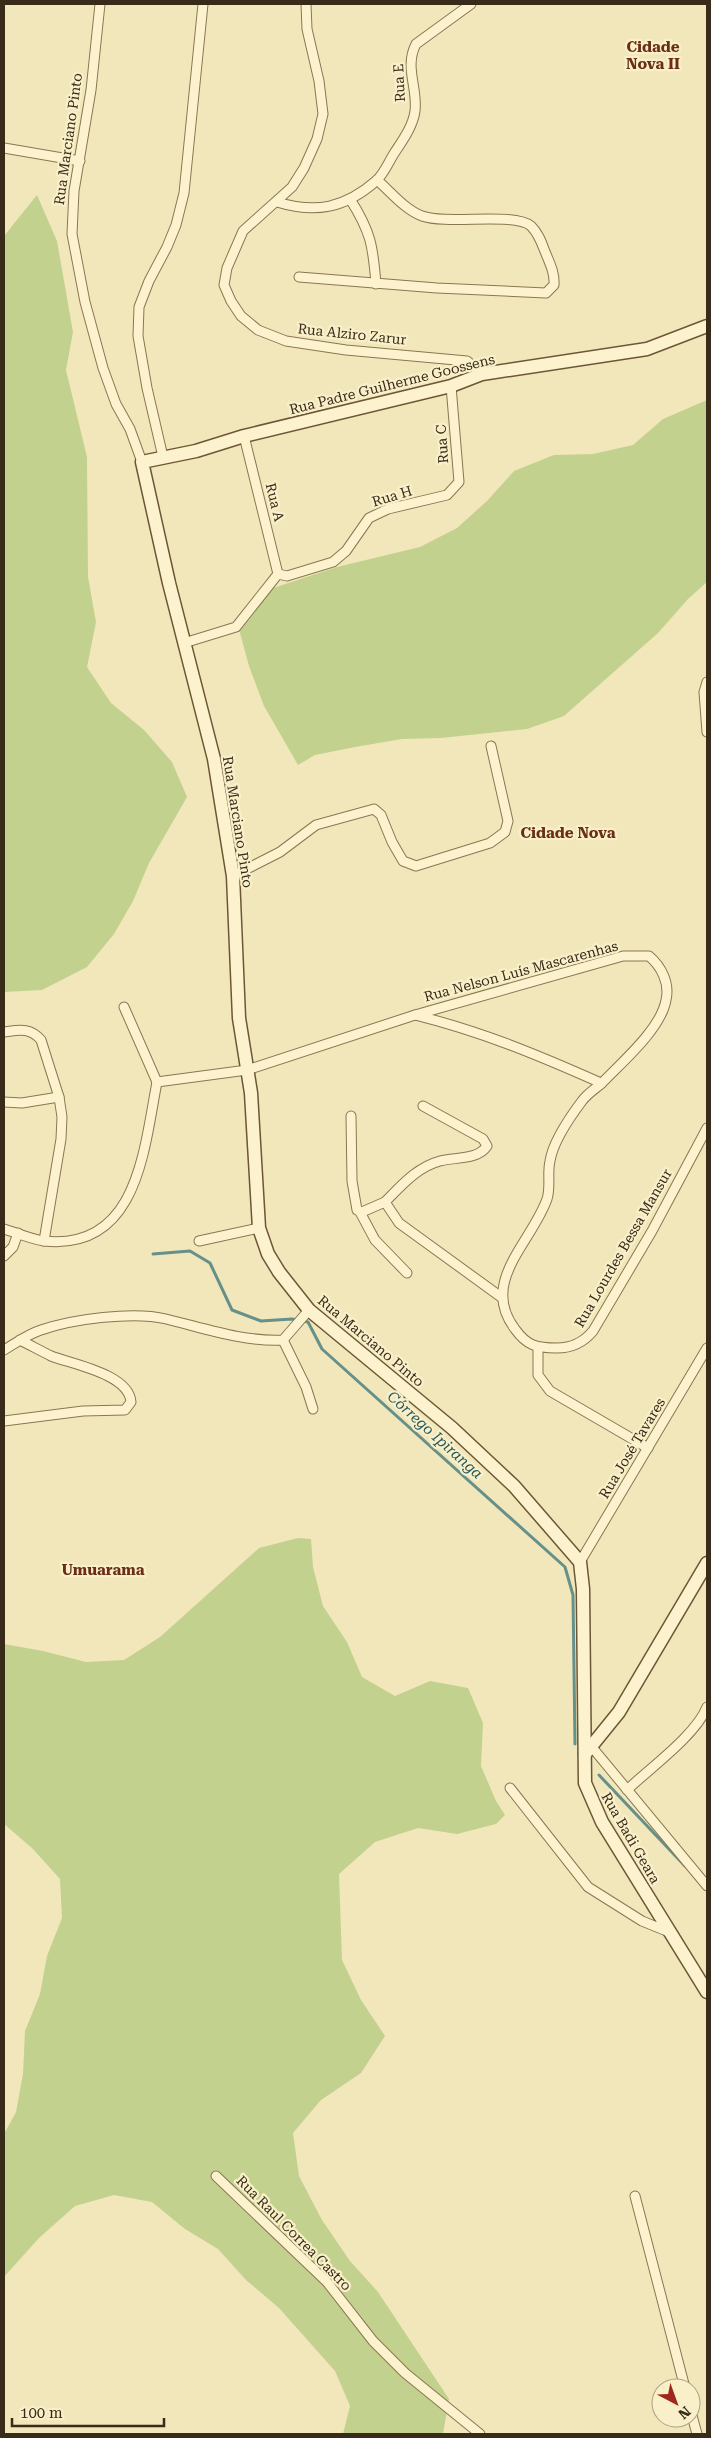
<svg xmlns="http://www.w3.org/2000/svg" width="711" height="2438" font-family="'Roboto Serif',serif">
	<rect width="100%" height="100%" fill="#f2e7ba"/>
	<g fill="#c3d18e">
		<polygon points="37,195 57,241 73,332 66,370 87,457 88,577 96,622 87,667 111,703 144,730 172,762 187,797 149,863 133,901 114,934 87,967 42,990 4,992 4,236"/>
		<polygon points="707,400 707,582 688,599 658,633 564,716 527,729 441,738 402,739 355,747 315,755 298,765 264,706 249,666 237,622 264,591 337,567 420,547 457,528 487,501 514,471 554,455 593,454 633,445 663,419"/>
		<polygon points="298,1538 311,1539 313,1567 323,1606 347,1642 362,1677 395,1696 430,1681 468,1688 483,1723 481,1766 496,1801 505,1815 496,1824 457,1834 418,1828 375,1842 339,1874 342,1960 361,2000 385,2036 361,2073 321,2100 293,2133 299,2176 322,2220 350,2261 378,2292 449,2399 443,2434 343,2434 350,2406 335,2371 279,2308 246,2280 218,2249 185,2229 152,2202 114,2195 75,2206 39,2238 4,2277 4,2134 16,2112 23,2074 25,2031 40,1994 47,1956 62,1918 60,1879 32,1848 4,1824 4,1644 43,1651 86,1662 124,1660 160,1637 259,1548"/>
	</g>
	<g fill="none" stroke-linecap="round" stroke-linejoin="round">
		<g stroke="#66908a" stroke-width="3">
			<polyline points="153,1254 190,1251 210,1263 232,1310 261,1321 292,1319 308,1322 322,1349 565,1567 573,1595 575,1744"/>
			<polyline points="599,1775 685,1866"/>
		</g>
		<defs>
			<g id="street">
				<polyline points="100,4 91,90 74,191 72,234 85,302 103,368 116,404 130,429 142,462"/>
				<polyline points="306,4 307,29 319,81 323,114 317,139 304,168 292,187 243,231 227,268 224,285 231,301 241,316 258,330 286,341 346,350 467,361 482,374"/>
				<polyline points="4,148 80,161"/>
				<path d="M 350,199 C 371,232 373,246 376,284"/>
				<path d="M 277,202 C 316,214 345,208 376,181 C 384,174 389,161 395,152 C 403,140 413,126 415,111 C 418,88 404,67 416,44 L 471,4"/>
				<path d="M 299,277 L 437,288 L 546,293 L 554,285 C 555,272 549,262 544,249 C 541,241 538,233 531,226 C 514,212 448,225 422,216 C 405,210 390,191 377,180"/>
				<polyline points="244,436 278,574"/>
				<polyline points="163,457 147,388 138,336 139,307 149,281 167,247 176,225 184,193 203,4"/>
				<polyline points="278,574 287,576 333,562 346,551 369,518 388,509 447,495 459,482 451,386"/>
				<polyline points="184,643 236,627 278,574"/>
				<polyline points="707,732 704,692 707,682"/>
				<polyline points="233,876 280,852 316,825 374,809 381,815 392,842 403,861 416,866 490,843 505,832 508,821 491,746"/>
				<polyline points="124,1007 157,1082"/>
				<path d="M 415,1015 C 483,1032 538,1055 601,1083"/>
				<path d="M 4,1032 C 19,1030 30,1027 41,1040 L 59,1097 L 62,1117 L 61,1139 L 44,1241"/>
				<path d="M 157,1082 L 247,1070 L 415,1015 L 623,956 L 649,956 C 661,966 670,983 666,1000 C 661,1029 622,1062 602,1083 C 595,1089 587,1094 582,1101 C 570,1117 553,1141 550,1161 C 547,1173 551,1187 547,1199 C 532,1242 479,1282 515,1329 C 527,1346 537,1348 557,1348 C 572,1348 583,1343 593,1331 L 652,1231 L 707,1128"/>
				<polyline points="4,1102 22,1103 59,1097"/>
				<path d="M 423,1106 L 483,1139 L 487,1146 C 478,1160 455,1157 440,1161 C 417,1167 401,1186 385,1202 L 399,1223 L 501,1297"/>
				<polyline points="351,1116 352,1181 357,1210 362,1212 385,1202"/>
				<polyline points="360,1212 375,1240 407,1273"/>
				<path d="M 4,1229 C 17,1233 31,1239 44,1241 C 138,1251 144,1149 157,1082"/>
				<polyline points="199,1241 259,1228"/>
				<polyline points="4,1256 13,1247 18,1233"/>
				<polyline points="283,1340 306,1387 313,1409"/>
				<polyline points="538,1348 538,1375 550,1391 648,1448"/>
				<path d="M 4,1350 C 16,1343 28,1334 41,1330 C 73,1319 133,1311 166,1319 C 204,1328 243,1342 283,1340 L 309,1310"/>
				<path d="M 4,1421 L 83,1411 L 125,1410 L 131,1402 C 129,1374 72,1364 51,1356 C 41,1351 30,1345 20,1340"/>
				<polyline points="580,1562 707,1348"/>
				<polyline points="591,1746 707,1886"/>
				<polyline points="510,1788 588,1887 642,1921 669,1932"/>
				<path d="M 627,1790 C 650,1768 696,1735 707,1707"/>
				<polyline points="216,2176 327,2282 373,2341 405,2373 480,2434"/>
				<polyline points="635,2196 685,2388"/>
				<polyline points="691,2412 697,2434"/>
			</g>
			<g id="secondary">
				<polyline points="707,326 647,349 482,374 451,386 244,436 196,451 142,462 169,583 214,759 233,876 239,1018 251,1093 259,1228 268,1254 279,1272 309,1310 452,1428 514,1486 580,1562 583,1589 585,1783 602,1822 707,1992"/>
				<polyline points="585,1754 619,1712 707,1563"/>
			</g>
		</defs>
		<use href="#street" stroke="#8a7653" stroke-width="11"/>
		<use href="#secondary" stroke="#6c5636" stroke-width="15"/>
		<use href="#street" stroke="#fcf3ce" stroke-width="9"/>
		<use href="#secondary" stroke="#fcf3ce" stroke-width="12"/>
	</g>
	<g text-anchor="middle" stroke-width="4.5" stroke-linejoin="round" paint-order="stroke">
		<g font-size="14" fill="#382b19" stroke="#f9f0ca">
			<text transform="translate(399 83) rotate(-93)" y="5">Rua E</text>
			<text transform="translate(68 139) rotate(-82)" y="5">Rua Marciano Pinto</text>
			<text transform="translate(352 334) rotate(6)" y="5">Rua Alziro Zarur</text>
			<text transform="translate(392 384) rotate(-14)" y="5">Rua Padre Guilherme Goossens</text>
			<text transform="translate(442 444) rotate(-94)" y="5">Rua C</text>
			<text transform="translate(392 496) rotate(-17)" y="5">Rua H</text>
			<text transform="translate(275 502) rotate(76)" y="5">Rua A</text>
			<text transform="translate(238 822) rotate(81)" y="5">Rua Marciano Pinto</text>
			<text transform="translate(521 971) rotate(-15)" y="5">Rua Nelson Luís Mascarenhas</text>
			<text transform="translate(623 1248) rotate(-60)" y="5">Rua Lourdes Bessa Mansur</text>
			<text transform="translate(371 1341) rotate(40)" y="5">Rua Marciano Pinto</text>
			<text transform="translate(632 1448) rotate(-59)" y="5">Rua José Tavares</text>
			<text transform="translate(631 1838) rotate(60)" y="5">Rua Badi Geara</text>
			<text transform="translate(294 2233) rotate(45)" y="5">Rua Raul Correa Castro</text>
		</g>
		<g font-size="15" font-weight="bold" fill="#692e15" stroke="#f9f0ca">
			<text x="653" y="52">Cidade<tspan x="653" dy="17">Nova II</tspan></text>
			<text x="568" y="838">Cidade Nova</text>
			<text x="103" y="1575">Umuarama</text>
		</g>
		<g font-size="15" font-style="italic" fill="#275859" stroke="#f9f0ca">
			<text transform="translate(435 1435) rotate(42)" y="5">Córrego Ipiranga</text>
		</g>
	</g>
	<rect width="711" height="2438" fill="none" stroke="#382b19" stroke-width="10"/>
	<g transform="translate(676 2403) rotate(139)"><circle r="24" fill="#f9f0ca" stroke="#aca183"/>
	<path d="M0-4L9 19L0 12L-9 19Z" fill="#9f281d"/>
	<text y="-8" font-size="14" font-weight="bold" text-anchor="middle" fill="#382b19">N</text>
	</g>
	<path d="M12 2418v8h152v-8" fill="none" stroke="#382b19" stroke-width="2.5"/>
	<text x="20" y="2418" font-size="15" fill="#382b19" stroke="#f9f0ca" stroke-width="4" paint-order="stroke">100 m</text>
</svg>
